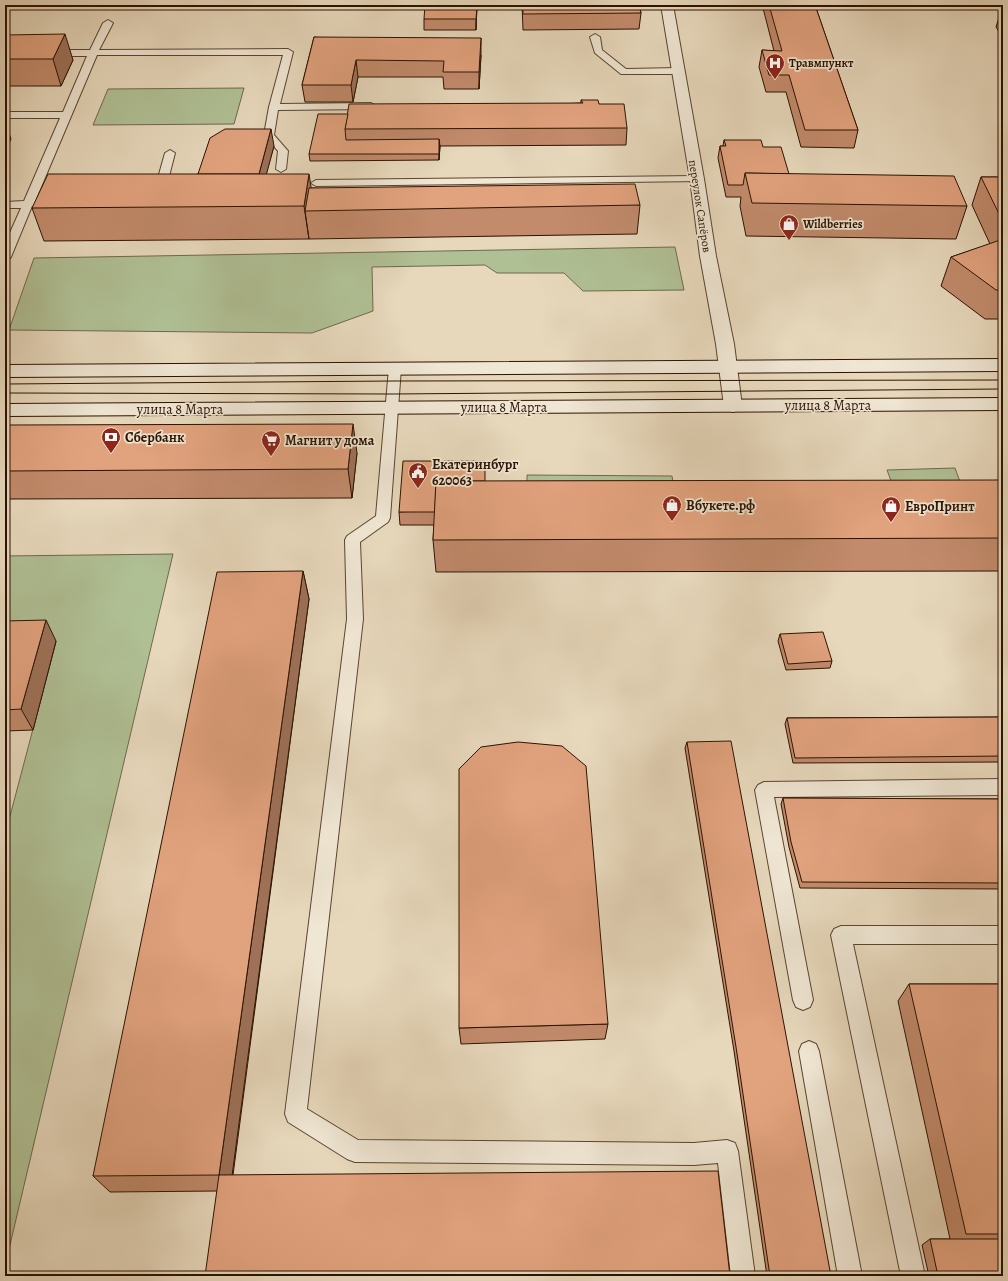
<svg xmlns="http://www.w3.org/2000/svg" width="1008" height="1281" font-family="Alegreya,serif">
	<rect width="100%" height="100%" fill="#e7d8bc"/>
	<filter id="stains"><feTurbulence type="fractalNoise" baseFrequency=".005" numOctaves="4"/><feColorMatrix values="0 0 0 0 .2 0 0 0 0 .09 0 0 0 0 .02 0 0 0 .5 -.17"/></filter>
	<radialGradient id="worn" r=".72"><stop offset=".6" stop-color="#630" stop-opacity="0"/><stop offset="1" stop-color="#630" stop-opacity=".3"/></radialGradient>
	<g fill="#b0c095" stroke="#6e694a">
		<polygon points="244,88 234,124 93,125 108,89"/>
		<polygon points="675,247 684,290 583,291 564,273 497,273 485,265 372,267 373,311 312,333 9,330 34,258"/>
		<polygon points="955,468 967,501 899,502 887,470"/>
		<polygon points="527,475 672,476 677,505 527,507"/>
		<polygon points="173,554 5,1266 5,835 56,642 5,641 5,556"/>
	</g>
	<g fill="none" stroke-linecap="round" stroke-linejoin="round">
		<defs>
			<g id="service">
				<polygon points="108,20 113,23 99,50 288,49 293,52 280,104 371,103 376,106 371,109 278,110 274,135 288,151 286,169 281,172 276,169 278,151 264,135 269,107 283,55 97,55 36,199 41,200 43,202 41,204 32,206 11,257 9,259 5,261 5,244 21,208 5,208 5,202 24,201 60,118 5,118 5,112 63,112 87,56 5,56 5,50 90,50 103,23"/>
				<polygon points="595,34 600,37 602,50 626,69 679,68 684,71 679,74 621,74 595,53 590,37"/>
				<polygon points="170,150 175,153 166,188 161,191 150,190 149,188 150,186 156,185 165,153"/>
				<polygon points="697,176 701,177 702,179 701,181 316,186 311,183 316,180"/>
				<polygon points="395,364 400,365 401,368 390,518 388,522 360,542 363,619 307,1109 358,1140 694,1143 727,1140 735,1143 738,1151 755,1276 731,1276 718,1163 694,1165 355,1162 347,1159 288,1122 285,1114 347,619 345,540 347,536 376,516 389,368 390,365"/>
				<polygon points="1003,779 1003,795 774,797 813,1000 810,1007 803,1010 796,1007 793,1000 755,790 758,785 764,782"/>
				<polygon points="841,926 1003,926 1003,944 853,944 925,1276 901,1276 831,935 834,929"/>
				<polygon points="809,1041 816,1044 819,1051 862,1276 838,1276 799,1051 802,1044"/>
			</g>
			<polygon id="minor" points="661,5 673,5 704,179 716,256 734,344 742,406 739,410 733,412 727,410 724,406 716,344 700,256 690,179"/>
			<g id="secondary">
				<polygon points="1003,359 1003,371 5,377 5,365"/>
				<polygon points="1003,398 1003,410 5,416 5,404"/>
			</g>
		</defs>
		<use href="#service" stroke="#5b442f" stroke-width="2"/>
		<use href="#minor" stroke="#5b442f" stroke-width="2"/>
		<use href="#secondary" stroke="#2c1200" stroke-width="2"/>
		<use href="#service" fill="#efe6d3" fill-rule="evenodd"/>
		<use href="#minor" fill="#efe6d3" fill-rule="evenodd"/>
		<use href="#secondary" fill="#efe6d3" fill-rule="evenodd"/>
		<g stroke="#2c1200" stroke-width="1">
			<polyline points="5,384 394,381 1003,380"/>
			<polyline points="5,393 393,394 1003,389"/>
		</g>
	</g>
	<g fill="#c28b6c" stroke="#2c1200">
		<polygon points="477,5 476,30 424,30 424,19"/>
		<polygon points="522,5 639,5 641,13 639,29 523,30"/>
		<polygon points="763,5 815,5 858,130 854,148 801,147 786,92 766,92 759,67 762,50 774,51 763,8"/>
		<polygon points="1001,11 1003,11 1003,38 996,27"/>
		<polygon points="5,35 73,60 61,86 5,86"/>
		<polygon points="314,37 481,55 479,89 444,89 443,77 358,77 353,102 305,102 302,85"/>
		<polygon points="581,100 599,104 627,128 626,145 440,146 439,160 310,161 309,154 348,114 581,103"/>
		<polygon points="724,140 763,147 789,174 967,206 956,239 746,236 740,206 741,197 726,197 718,158 720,146 723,146"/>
		<polygon points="274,146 266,174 311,188 640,205 637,234 309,239 44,241 32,208 198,174"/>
		<polygon points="981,177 1003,177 1003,319 985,319 941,286 951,257 990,244 972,205"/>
		<polygon points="5,425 357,453 352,498 5,499"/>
		<polygon points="1003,480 1003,571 436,572 433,540 434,525 400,525 399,512"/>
		<polygon points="303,571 309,599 233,1175 217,1191 110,1192 93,1176"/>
		<polygon points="5,621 56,641 33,730 5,731"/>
		<polygon points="780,634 832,661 830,668 786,670 778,641"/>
		<polygon points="1003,717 1003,762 793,763 785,724 787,718"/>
		<polygon points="687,742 831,1276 767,1276 734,1051 685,748"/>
		<polygon points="783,798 1003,799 1003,889 800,888 789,847 781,804"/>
		<polygon points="909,984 1003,984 1003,1276 929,1276 922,1245 930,1239 950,1239 898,1001"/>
		<polygon points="608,1024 605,1039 461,1044 459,1028"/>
	</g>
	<g fill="#9e7158" stroke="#2c1200">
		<polygon points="477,5 476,30 476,19"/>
		<polygon points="65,34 73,60 61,86 53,59"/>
		<polygon points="481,38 481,55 479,89 479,72"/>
		<polygon points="356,60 358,77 353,102 351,85"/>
		<polygon points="5,121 11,139 5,152"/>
		<polygon points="271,129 274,146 258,206 255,189"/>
		<polygon points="439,139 440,146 439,160"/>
		<polygon points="309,174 314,206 305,211 309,239 304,206"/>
		<polygon points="353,424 357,453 352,498 348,469"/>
		<polygon points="303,571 309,599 230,1191 219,1175"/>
		<polygon points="46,620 56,641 33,730 21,709"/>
	</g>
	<g fill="#e1a27e" stroke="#2c1200">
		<polygon points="425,5 477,5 476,19 424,19"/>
		<polygon points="523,5 639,5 641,13 523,14"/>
		<polygon points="769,5 815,5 858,130 805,130 789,75 769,75 762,50 782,51"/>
		<polygon points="65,34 53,59 5,59 5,35"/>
		<polygon points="314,37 481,38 479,72 443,72 444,61 356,60 351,85 302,85"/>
		<polygon points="581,100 598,100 599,104 624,104 627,128 345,129 349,104 583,103"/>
		<polygon points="318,114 348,114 345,129 346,140 439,139 439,154 309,154"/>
		<polygon points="225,129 271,129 259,174 198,174 210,138"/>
		<polygon points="724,140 761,140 763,147 781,147 789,174 745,173 743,185 728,185 720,146 726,146"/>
		<polygon points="745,173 954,176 967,206 752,203"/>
		<polygon points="48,174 309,174 304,206 32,208"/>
		<polygon points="981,177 1003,177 1003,222"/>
		<polygon points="635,184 640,205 305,211 309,188"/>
		<polygon points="1003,239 1003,290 996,290 951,257"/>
		<polygon points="353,424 348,469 5,471 5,425"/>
		<polygon points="403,461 485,461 485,481 436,481 435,512 399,512"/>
		<polygon points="1003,480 1003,538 433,540 436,481"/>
		<polygon points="303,571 219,1175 93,1176 217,572"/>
		<polygon points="46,620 21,709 5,710 5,621"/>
		<polygon points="823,632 832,661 788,664 780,634"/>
		<polygon points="1003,717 1003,756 795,758 787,718"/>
		<polygon points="731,741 831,1276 770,1276 736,1047 687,742"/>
		<polygon points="518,742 562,746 586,766 608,1024 459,1028 459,769 481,747"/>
		<polygon points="783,798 1003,799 1003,883 802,882 791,842"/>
		<polygon points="909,984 1003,984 1003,1234 966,1234"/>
		<polygon points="718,1171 730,1276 205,1276 219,1175"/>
		<polygon points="930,1239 1003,1239 1003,1276 938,1276"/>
	</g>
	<defs>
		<symbol id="hospital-pin" viewBox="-11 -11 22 30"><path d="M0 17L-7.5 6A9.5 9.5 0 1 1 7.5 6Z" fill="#8f2418" stroke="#efe6d3"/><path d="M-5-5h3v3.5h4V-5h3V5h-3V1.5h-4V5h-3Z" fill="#fff"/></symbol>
		<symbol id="shop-pin" viewBox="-11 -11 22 30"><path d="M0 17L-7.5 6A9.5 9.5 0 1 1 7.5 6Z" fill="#8f2418" stroke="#efe6d3"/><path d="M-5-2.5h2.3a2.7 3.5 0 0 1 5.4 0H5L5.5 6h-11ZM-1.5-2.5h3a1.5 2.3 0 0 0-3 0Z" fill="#fff"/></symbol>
		<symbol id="bank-pin" viewBox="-11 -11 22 30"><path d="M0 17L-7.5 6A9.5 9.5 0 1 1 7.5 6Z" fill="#8f2418" stroke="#efe6d3"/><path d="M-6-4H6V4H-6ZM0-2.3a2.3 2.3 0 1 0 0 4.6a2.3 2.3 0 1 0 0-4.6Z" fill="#fff"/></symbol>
		<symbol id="supermarket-pin" viewBox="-11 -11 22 30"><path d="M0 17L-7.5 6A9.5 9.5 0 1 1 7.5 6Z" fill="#8f2418" stroke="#efe6d3"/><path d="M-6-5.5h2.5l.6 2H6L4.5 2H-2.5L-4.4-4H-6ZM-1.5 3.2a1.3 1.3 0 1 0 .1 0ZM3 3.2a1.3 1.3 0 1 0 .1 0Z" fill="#fff"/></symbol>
		<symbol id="civic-pin" viewBox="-11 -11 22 30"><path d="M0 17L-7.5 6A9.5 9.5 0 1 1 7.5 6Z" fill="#8f2418" stroke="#efe6d3"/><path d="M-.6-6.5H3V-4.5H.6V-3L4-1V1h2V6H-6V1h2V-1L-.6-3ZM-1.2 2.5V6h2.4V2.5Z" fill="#fff"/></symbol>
	</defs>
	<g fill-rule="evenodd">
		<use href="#hospital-pin" x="764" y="52" width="22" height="30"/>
		<use href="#shop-pin" x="778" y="213" width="22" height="30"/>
		<use href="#bank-pin" x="100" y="426" width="22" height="30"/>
		<use href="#supermarket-pin" x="260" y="429" width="22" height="30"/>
		<use href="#civic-pin" x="407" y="461" width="22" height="30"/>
		<use href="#shop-pin" x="661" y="494" width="22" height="30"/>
		<use href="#shop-pin" x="880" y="495" width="22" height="30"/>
	</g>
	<g text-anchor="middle" stroke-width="3.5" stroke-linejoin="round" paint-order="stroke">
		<g font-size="12" font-weight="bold" fill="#2c1200" stroke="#efe6d3" text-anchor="start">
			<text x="789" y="67">Травмпункт</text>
			<text x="803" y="228">Wildberries</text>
		</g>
		<g font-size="12" fill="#2c1200" stroke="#efe6d3">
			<text transform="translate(700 206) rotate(81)" y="4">переулок Сапёров</text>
		</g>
		<g font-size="14" fill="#2c1200" stroke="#efe6d3">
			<text x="828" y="410">улица 8 Марта</text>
			<text x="504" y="412">улица 8 Марта</text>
			<text x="180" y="414">улица 8 Марта</text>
		</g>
		<g font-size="14" font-weight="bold" fill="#2c1200" stroke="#efe6d3" text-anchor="start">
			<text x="125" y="442">Сбербанк</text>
			<text x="285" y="445">Магнит у дома</text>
			<text x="432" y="469">Екатеринбург<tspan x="432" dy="16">620063</tspan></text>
			<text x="686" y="510">Вбукете.рф</text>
			<text x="905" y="511">ЕвроПринт</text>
		</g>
	</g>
	<rect width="1008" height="1281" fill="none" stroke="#e7d8bc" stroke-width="20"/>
	<rect x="6" y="6" width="996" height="1269" fill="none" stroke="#2c1200" stroke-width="2"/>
	<rect x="10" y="10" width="988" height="1261" fill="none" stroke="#2c1200"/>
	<rect width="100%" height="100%" filter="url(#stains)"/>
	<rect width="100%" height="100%" fill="url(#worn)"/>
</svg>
